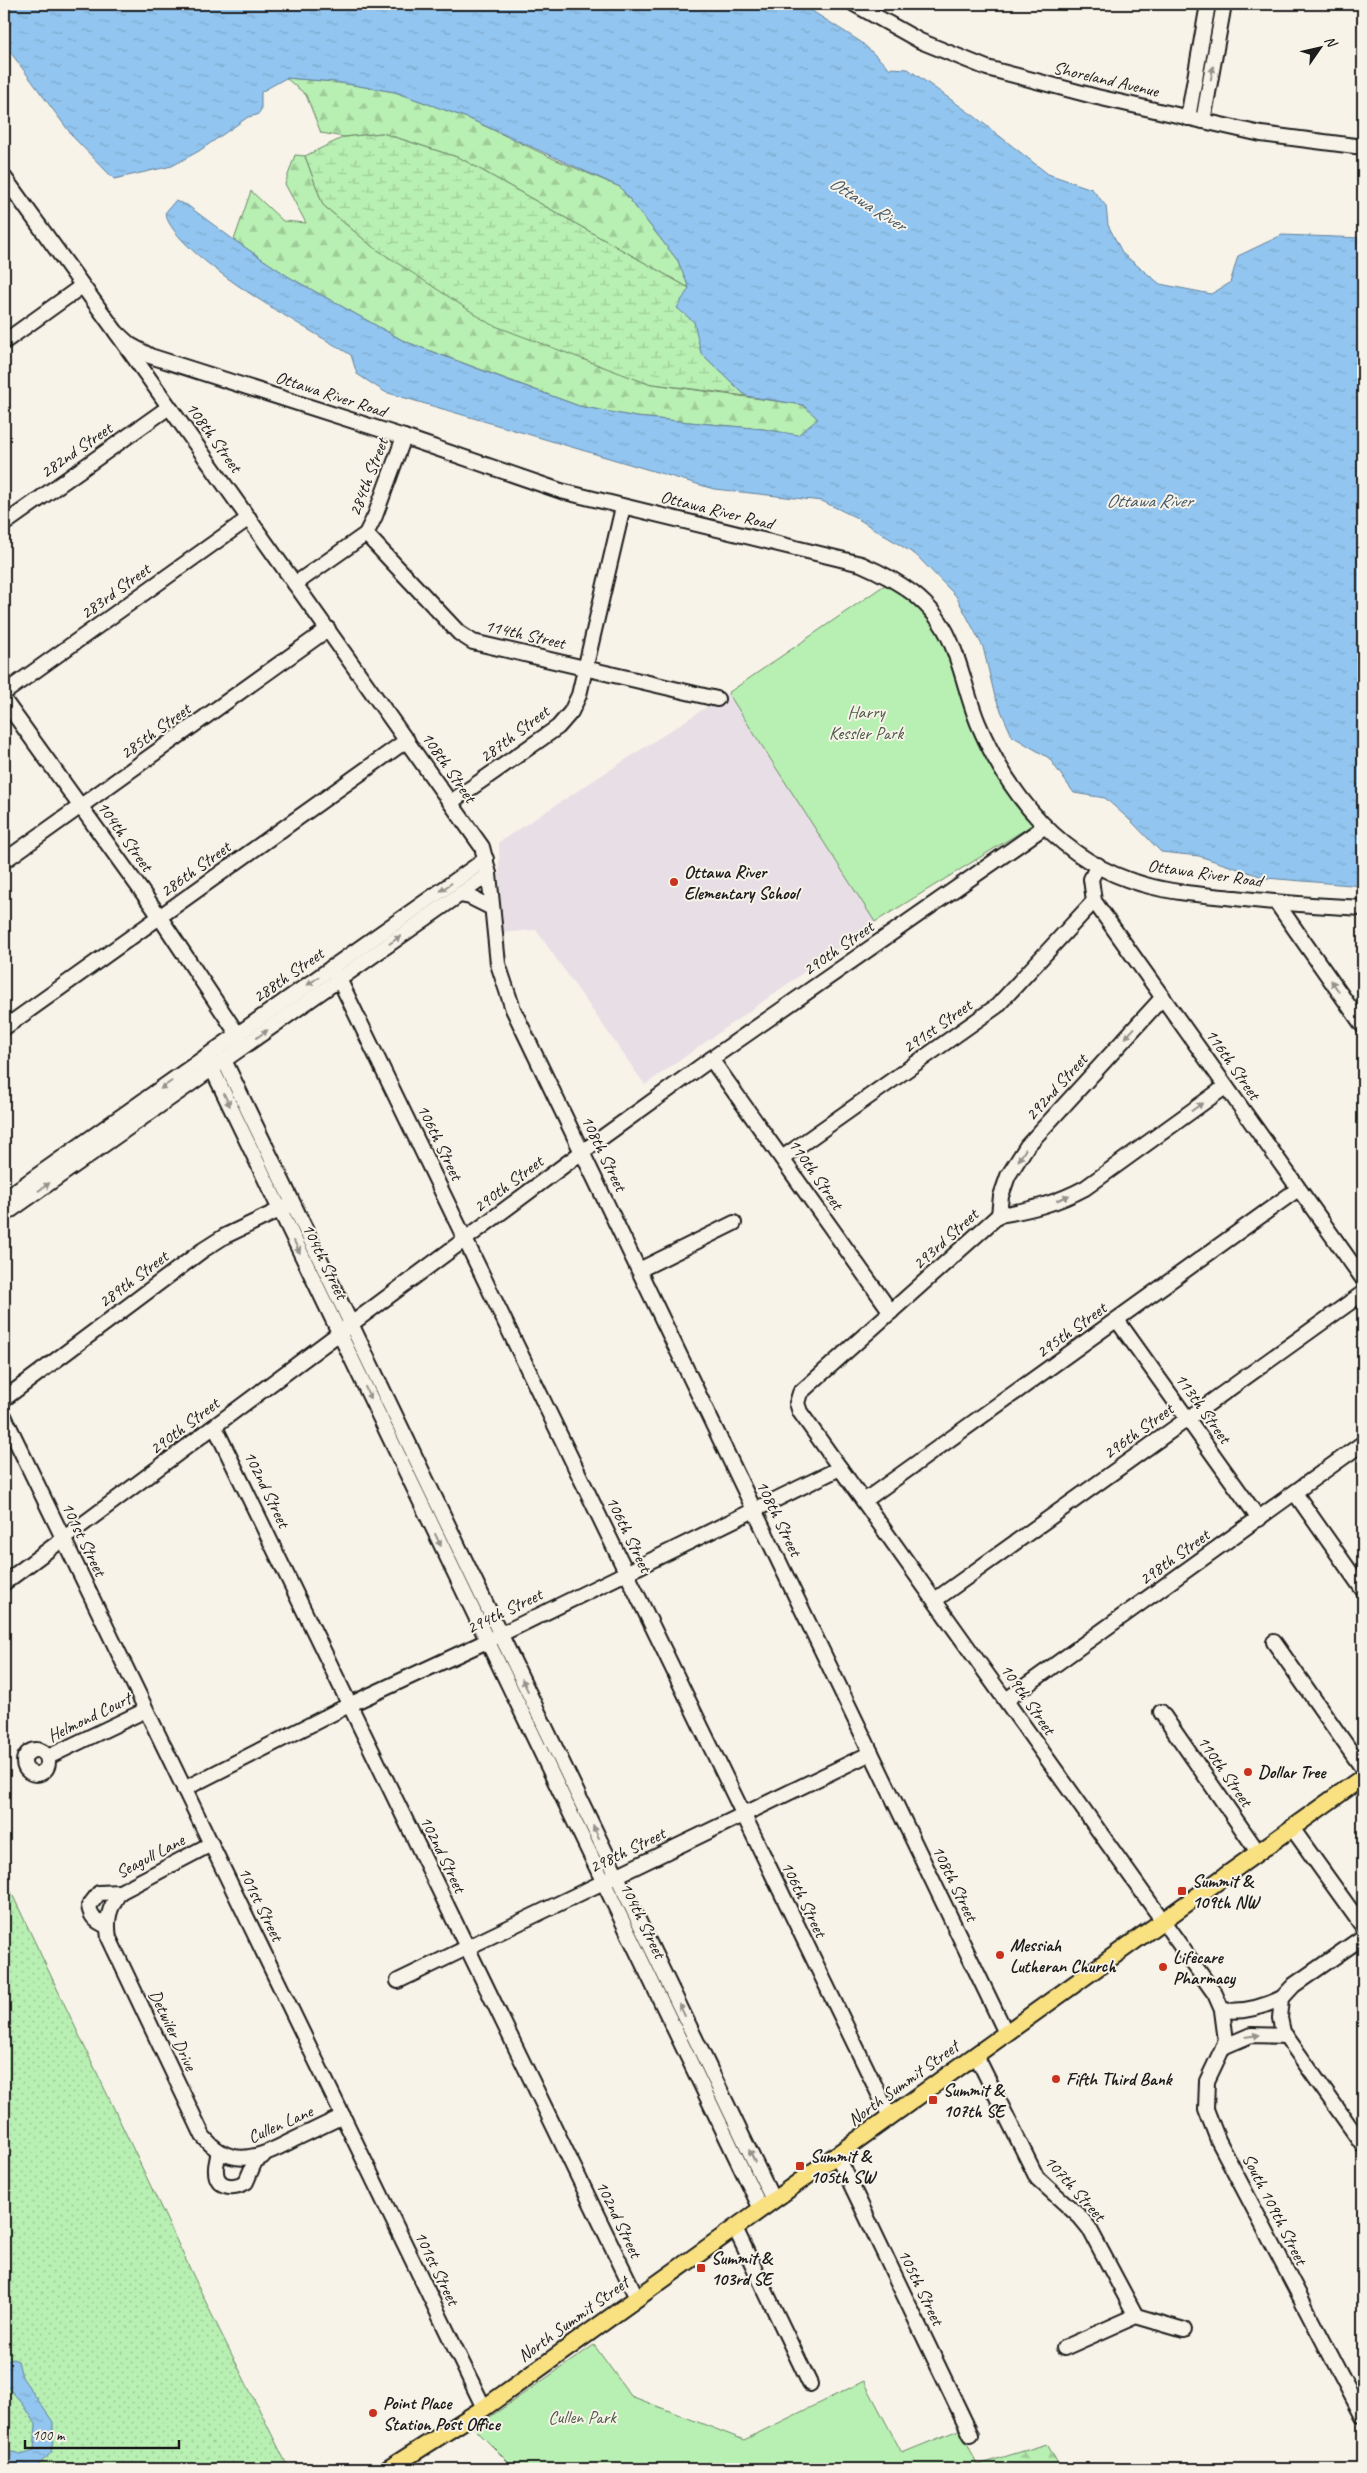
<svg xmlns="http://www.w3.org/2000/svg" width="1367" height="2473" font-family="Caveat,sans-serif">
	<defs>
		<pattern id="grass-dots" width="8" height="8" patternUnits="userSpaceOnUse" patternTransform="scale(1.25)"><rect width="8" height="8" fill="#b8efb2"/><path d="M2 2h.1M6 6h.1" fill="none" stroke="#9ecc98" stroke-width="1.8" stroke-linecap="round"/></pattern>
		<pattern id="forest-firs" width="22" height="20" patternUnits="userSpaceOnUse" patternTransform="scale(1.25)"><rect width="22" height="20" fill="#b8efb2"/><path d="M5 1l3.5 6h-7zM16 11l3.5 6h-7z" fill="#9ecc98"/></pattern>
		<pattern id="wetland-marsh" width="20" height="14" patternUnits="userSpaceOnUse" patternTransform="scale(1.25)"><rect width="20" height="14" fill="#b8efb2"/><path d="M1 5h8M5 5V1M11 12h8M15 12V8" fill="none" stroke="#9ecc98"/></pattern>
		<pattern id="water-ripples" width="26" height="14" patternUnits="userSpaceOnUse" patternTransform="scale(1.25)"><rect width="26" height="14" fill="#92c5ef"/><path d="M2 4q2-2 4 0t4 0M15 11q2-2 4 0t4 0" fill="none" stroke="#7da9cc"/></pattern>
	</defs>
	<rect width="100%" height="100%" fill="#f7f3e8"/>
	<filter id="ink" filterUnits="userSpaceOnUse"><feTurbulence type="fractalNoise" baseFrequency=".02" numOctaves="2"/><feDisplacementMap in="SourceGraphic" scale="10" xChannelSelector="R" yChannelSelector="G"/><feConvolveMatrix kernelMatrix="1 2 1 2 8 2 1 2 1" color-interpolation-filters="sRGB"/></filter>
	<g filter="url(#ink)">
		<polygon fill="#e8dfe6" points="728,693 875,922 645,1085 536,930 500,933 499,842"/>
		<polygon fill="url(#grass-dots)" stroke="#6a8667" points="4,1877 211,2313 289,2469 4,2469"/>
		<g fill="url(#forest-firs)" stroke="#6a8667">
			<polygon points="286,78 335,82 395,92 470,119 554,159 620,187 678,261 689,288 460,158 382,133 344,137 321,133 306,95"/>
			<polygon points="295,155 305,156 323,205 373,247 646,383 804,405 818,419 798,436 763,429 636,417 579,406 404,341 289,277 234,240 251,191 283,221 306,223 285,184"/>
			<polygon points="1047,2444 1061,2469 977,2469 977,2465"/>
		</g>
		<polygon fill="url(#wetland-marsh)" stroke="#6a8667" points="382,133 460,158 689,288 701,353 746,396 646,383 490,324 373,247 323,205 305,156 344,137"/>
		<g fill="#b8efb2" stroke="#6a8667">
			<polygon points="889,582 909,595 936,626 1034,824 875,922 728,693"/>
			<polygon points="594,2345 631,2396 744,2440 864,2381 902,2453 961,2429 977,2465 977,2469 515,2469 474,2428"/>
		</g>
		<g fill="url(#water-ripples)" stroke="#63819b">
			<path d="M 4,4 L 801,4 L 861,42 L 889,68 L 908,69 L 974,116 L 1048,174 L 1092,189 L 1106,206 L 1108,225 L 1123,254 L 1160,284 L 1211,294 L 1230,283 L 1238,256 L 1282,235 L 1363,238 L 1363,886 L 1266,878 L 1199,856 L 1161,852 L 1132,822 L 1105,798 L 1074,793 L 1049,758 L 1012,736 L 995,697 L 983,647 L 956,596 L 916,555 L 855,517 L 822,501 L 714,489 L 385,392 L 357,374 L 351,355 C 309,329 176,258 165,213 L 175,201 L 187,205 L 234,240 L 289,277 L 404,341 L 489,373 L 579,406 L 636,417 L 763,429 L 798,435 L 818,419 L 803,405 L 746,396 L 701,353 L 694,322 L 677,308 L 689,288 L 678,261 L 620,187 L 470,119 L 395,92 L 335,82 L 286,78 L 261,92 L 261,110 L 257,115 L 248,117 L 199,151 L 172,166 L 114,179 L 74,138 L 8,49 L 4,38 Z"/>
			<polygon points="4,2357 7,2361 13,2359 18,2361 22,2377 53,2422 53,2438 51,2453 34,2469 4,2469 4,2456 13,2452 21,2454 34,2450 36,2424 23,2404 4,2383"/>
		</g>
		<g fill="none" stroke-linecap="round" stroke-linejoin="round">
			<defs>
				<g id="minor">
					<polyline points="854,4 920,41 987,68 1097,97 1261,134 1363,147"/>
					<polyline points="1188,118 1208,4"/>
					<polyline points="1203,121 1224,4"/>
					<path d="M 4,177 L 116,332 L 130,345 L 150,356 L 404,437 L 561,491 L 861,564 C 898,580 933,601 950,640 C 962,667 967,696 978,723 C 1009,796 1062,862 1142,884 C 1172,893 1204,895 1235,898 C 1278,903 1320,906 1363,908"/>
					<polyline points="116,332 482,847 489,874 498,964 513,1009 1006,2033"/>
					<polyline points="4,342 82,286"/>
					<polyline points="4,524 169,407"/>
					<polyline points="366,534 459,633 473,642 717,699"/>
					<polyline points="295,584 366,534 375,516 404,437"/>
					<polyline points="4,693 249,518"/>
					<polyline points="4,700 153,907 242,1041"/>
					<polyline points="451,802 558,727 571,712 579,695 623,507"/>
					<polyline points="4,861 328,629"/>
					<polyline points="1098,865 1091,879 1094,901 1363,1279"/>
					<polyline points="460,895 470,897 492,908"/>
					<polyline points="1276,902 1363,1026"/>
					<polyline points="331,968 339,979 890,2117"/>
					<polyline points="4,1028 407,740"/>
					<polyline points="206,1056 761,2209"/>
					<polyline points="711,1059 891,1312"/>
					<polyline points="224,1060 773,2200"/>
					<path d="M 1225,1087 L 1085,1188 C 1057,1203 1031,1210 999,1215 L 800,1393 L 797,1403 L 800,1412 L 1215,1994 L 1222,2010 L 1226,2041 L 1207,2081 L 1206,2109 L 1218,2140 L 1363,2417"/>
					<polyline points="782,1158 997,1006 1094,901"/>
					<polyline points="4,1199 486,859"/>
					<polyline points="4,1215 489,874"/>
					<polyline points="999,1215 1001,1196 1008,1176 1027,1146 1163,997"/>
					<polyline points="639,1270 734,1223"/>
					<polyline points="1117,1320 1259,1519"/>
					<polyline points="4,1399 203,1250 225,1236 288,1206"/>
					<polyline points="4,1416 484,2408"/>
					<polyline points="215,1427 637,2298"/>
					<polyline points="1295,1493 1363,1590"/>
					<polyline points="864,1501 1298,1189"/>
					<polyline points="4,1583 582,1152 711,1059 1044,827"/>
					<polyline points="935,1600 1363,1293"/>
					<polyline points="1274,1642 1363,1769"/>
					<polyline points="1006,1700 1363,1443"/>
					<polyline points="1161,1712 1258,1852"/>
					<circle cx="36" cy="1762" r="12"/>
					<polyline points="48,1757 146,1710"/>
					<polyline points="184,1789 351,1704 487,1641 840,1468"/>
					<polyline points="1292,1828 1363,1927"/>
					<path d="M 211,1844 L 120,1892 C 109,1908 106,1919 109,1938 L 203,2136 C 231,2171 260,2157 293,2140 C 310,2132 326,2124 343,2116"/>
					<path d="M 107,1926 C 97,1922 91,1918 89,1906 L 99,1893 L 120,1892"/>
					<polyline points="1363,1937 1294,1985 1282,1998 1280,2018 1283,2032 1363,2145"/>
					<polyline points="398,1981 871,1753"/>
					<path d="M 1222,2010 C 1243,2013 1263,2007 1282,1998"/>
					<polyline points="1223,2047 1251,2035 1286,2036"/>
					<polyline points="976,2055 1037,2178 1080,2217 1089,2228 1136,2316"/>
					<path d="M 218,2151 C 219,2158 215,2164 216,2171 C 216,2188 234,2189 246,2182 L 255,2161 L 263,2156"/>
					<polyline points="837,2155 971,2435"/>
					<polyline points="735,2228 810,2384"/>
					<polyline points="1064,2348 1136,2316 1184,2330"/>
				</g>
				<polyline id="major" points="388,2469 484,2408 1363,1777"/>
			</defs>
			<use href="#minor" stroke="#1c1c1c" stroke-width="18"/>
			<use href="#major" stroke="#1c1c1c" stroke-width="20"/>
			<use href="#minor" stroke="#f7f3e8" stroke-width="14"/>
			<use href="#major" stroke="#f9e181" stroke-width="16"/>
		</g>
		<defs><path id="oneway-solid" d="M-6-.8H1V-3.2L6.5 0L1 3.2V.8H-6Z" transform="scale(1.25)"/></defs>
		<g fill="#94928c">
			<use href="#oneway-solid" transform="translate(1212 73) rotate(-80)"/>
			<use href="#oneway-solid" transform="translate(446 887) rotate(145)"/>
			<use href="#oneway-solid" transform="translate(395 940) rotate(-35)"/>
			<use href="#oneway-solid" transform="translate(313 981) rotate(145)"/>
			<use href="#oneway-solid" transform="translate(1335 986) rotate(-125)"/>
			<use href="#oneway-solid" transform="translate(1130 1033) rotate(132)"/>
			<use href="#oneway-solid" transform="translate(262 1034) rotate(-35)"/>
			<use href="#oneway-solid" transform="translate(166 1085) rotate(145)"/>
			<use href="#oneway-solid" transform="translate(227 1100) rotate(64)"/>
			<use href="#oneway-solid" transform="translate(1197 1107) rotate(-36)"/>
			<use href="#oneway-solid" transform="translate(1022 1155) rotate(122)"/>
			<use href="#oneway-solid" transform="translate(44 1187) rotate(-35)"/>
			<use href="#oneway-solid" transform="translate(1063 1198) rotate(-23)"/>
			<use href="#oneway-solid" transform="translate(297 1247) rotate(64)"/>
			<use href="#oneway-solid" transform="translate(368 1393) rotate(64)"/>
			<use href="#oneway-solid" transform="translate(438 1540) rotate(64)"/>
			<use href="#oneway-solid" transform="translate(525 1685) rotate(-116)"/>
			<use href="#oneway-solid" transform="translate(596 1832) rotate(-116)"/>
			<use href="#oneway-solid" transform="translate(682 2010) rotate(-116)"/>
			<use href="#oneway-solid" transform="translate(1253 2036) rotate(-8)"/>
			<use href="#oneway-solid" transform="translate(752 2156) rotate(-116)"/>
		</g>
	</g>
	<g fill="#c8321e" stroke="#f7f3e8" stroke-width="2">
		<circle cx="674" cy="882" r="5"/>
		<circle cx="1248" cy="1772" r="5"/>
		<rect x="1177" y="1886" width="10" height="10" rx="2.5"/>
		<circle cx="1000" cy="1955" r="5"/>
		<circle cx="1163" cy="1967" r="5"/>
		<circle cx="1056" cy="2079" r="5"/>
		<rect x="928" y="2095" width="10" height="10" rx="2.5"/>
		<rect x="795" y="2161" width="10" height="10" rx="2.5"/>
		<rect x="696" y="2263" width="10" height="10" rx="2.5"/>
		<circle cx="373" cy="2413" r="5"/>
	</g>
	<g text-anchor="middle" stroke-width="4" stroke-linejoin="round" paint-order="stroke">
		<g font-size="18" fill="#1c1c1c" stroke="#f7f3e8">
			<text transform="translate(1106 79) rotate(13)" y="6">Shoreland Avenue</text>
			<text transform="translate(331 394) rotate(18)" y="6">Ottawa River Road</text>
			<text transform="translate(214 437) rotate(54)" y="6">108th Street</text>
			<text transform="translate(76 450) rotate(-35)" y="6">282nd Street</text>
			<text transform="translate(368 477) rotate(-69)" y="6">284th Street</text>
			<text transform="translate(717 510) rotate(14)" y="6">Ottawa River Road</text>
			<text transform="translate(115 591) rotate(-36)" y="6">283rd Street</text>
			<text transform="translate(525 634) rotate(13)" y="6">114th Street</text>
			<text transform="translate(155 731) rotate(-36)" y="6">285th Street</text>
			<text transform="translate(514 734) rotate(-37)" y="6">287th Street</text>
			<text transform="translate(449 767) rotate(55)" y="6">108th Street</text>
			<text transform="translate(125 836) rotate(54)" y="6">104th Street</text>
			<text transform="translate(195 869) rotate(-36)" y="6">286th Street</text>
			<text transform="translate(1205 873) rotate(8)" y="6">Ottawa River Road</text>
			<text transform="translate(838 948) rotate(-35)" y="6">290th Street</text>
			<text transform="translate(288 975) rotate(-35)" y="6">288th Street</text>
			<text transform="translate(937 1026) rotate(-35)" y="6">291st Street</text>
			<text transform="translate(1233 1064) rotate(55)" y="6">116th Street</text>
			<text transform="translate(1056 1087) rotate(-48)" y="6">292nd Street</text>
			<text transform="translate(440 1142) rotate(64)" y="6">106th Street</text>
			<text transform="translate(604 1153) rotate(64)" y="6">108th Street</text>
			<text transform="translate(816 1174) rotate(55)" y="6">110th Street</text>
			<text transform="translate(508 1184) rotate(-37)" y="6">290th Street</text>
			<text transform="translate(945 1239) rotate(-42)" y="6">293rd Street</text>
			<text transform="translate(325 1261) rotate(64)" y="6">104th Street</text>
			<text transform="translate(133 1279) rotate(-37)" y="6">289th Street</text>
			<text transform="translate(1071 1330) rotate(-36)" y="6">295th Street</text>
			<text transform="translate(1203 1408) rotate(54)" y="6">113th Street</text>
			<text transform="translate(184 1426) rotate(-37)" y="6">290th Street</text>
			<text transform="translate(1138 1431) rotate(-36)" y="6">296th Street</text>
			<text transform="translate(267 1489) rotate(64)" y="6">102nd Street</text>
			<text transform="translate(779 1518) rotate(64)" y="6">108th Street</text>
			<text transform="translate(629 1534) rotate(64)" y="6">106th Street</text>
			<text transform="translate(84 1539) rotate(64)" y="6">101st Street</text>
			<text transform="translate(1174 1557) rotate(-36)" y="6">298th Street</text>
			<text transform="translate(504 1611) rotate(-26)" y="6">294th Street</text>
			<text transform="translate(1028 1699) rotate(55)" y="6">109th Street</text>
			<text transform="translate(89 1717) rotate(-26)" y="6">Helmond Court</text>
			<text transform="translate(1225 1771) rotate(55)" y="6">110th Street</text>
			<text transform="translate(627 1850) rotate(-26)" y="6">298th Street</text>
			<text transform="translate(443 1854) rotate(64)" y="6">102nd Street</text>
			<text transform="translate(150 1856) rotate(-28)" y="6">Seagull Lane</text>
			<text transform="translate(955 1883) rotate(64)" y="6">108th Street</text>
			<text transform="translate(804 1899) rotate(64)" y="6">106th Street</text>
			<text transform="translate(261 1904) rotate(64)" y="6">101st Street</text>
			<text transform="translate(643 1920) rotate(64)" y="6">104th Street</text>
			<text transform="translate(173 2030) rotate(64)" y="6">Detwiler Drive</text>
			<text transform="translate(903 2083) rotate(-36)" y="6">North Summit Street</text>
			<text transform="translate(280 2124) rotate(-24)" y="6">Cullen Lane</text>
			<text transform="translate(1075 2188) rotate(48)" y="6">107th Street</text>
			<text transform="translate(1275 2209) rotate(63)" y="6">South 109th Street</text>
			<text transform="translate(619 2219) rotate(64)" y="6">102nd Street</text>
			<text transform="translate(437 2268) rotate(64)" y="6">101st Street</text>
			<text transform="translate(921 2287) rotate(64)" y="6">105th Street</text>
			<text transform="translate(573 2319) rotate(-36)" y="6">North Summit Street</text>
		</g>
		<g font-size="18" fill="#4b5b49" stroke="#f7f3e8">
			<text x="866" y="718">Harry<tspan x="866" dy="21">Kessler Park</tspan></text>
			<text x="582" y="2423">Cullen Park</text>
		</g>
		<g font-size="18" font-weight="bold" fill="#1c1c1c" stroke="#f7f3e8" text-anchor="start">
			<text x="684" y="878">Ottawa River<tspan x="684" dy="21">Elementary School</tspan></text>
			<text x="1258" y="1778">Dollar Tree</text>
			<text x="1192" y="1887">Summit &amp;<tspan x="1192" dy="21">109th NW</tspan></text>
			<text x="1010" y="1951">Messiah<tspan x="1010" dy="21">Lutheran Church</tspan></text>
			<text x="1173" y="1963">Lifecare<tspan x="1173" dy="21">Pharmacy</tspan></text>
			<text x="1066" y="2085">Fifth Third Bank</text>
			<text x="943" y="2096">Summit &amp;<tspan x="943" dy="21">107th SE</tspan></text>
			<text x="810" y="2162">Summit &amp;<tspan x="810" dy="21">105th SW</tspan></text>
			<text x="711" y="2264">Summit &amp;<tspan x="711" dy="21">103rd SE</tspan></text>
			<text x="383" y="2409">Point Place<tspan x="383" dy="21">Station Post Office</tspan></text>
		</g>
		<g font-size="19" font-style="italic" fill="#455766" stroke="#f7f3e8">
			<text transform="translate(868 203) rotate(32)" y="7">Ottawa River</text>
			<text x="1149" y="507">Ottawa River</text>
		</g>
	</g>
	<rect width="1367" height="2473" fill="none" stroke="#f7f3e8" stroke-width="20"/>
	<rect x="10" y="10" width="1347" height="2453" fill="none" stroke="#1c1c1c" stroke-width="2" filter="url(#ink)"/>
	<g transform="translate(1320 48) rotate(56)" stroke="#f7f3e8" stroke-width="4" paint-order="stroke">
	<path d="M0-4L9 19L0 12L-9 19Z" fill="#1c1c1c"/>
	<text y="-8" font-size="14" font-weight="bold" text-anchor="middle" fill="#1c1c1c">N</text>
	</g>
	<path d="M25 2440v8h154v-8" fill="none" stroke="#1c1c1c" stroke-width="2.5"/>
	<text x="32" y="2440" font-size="15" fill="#1c1c1c" stroke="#f7f3e8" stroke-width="4" paint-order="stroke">100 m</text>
</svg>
